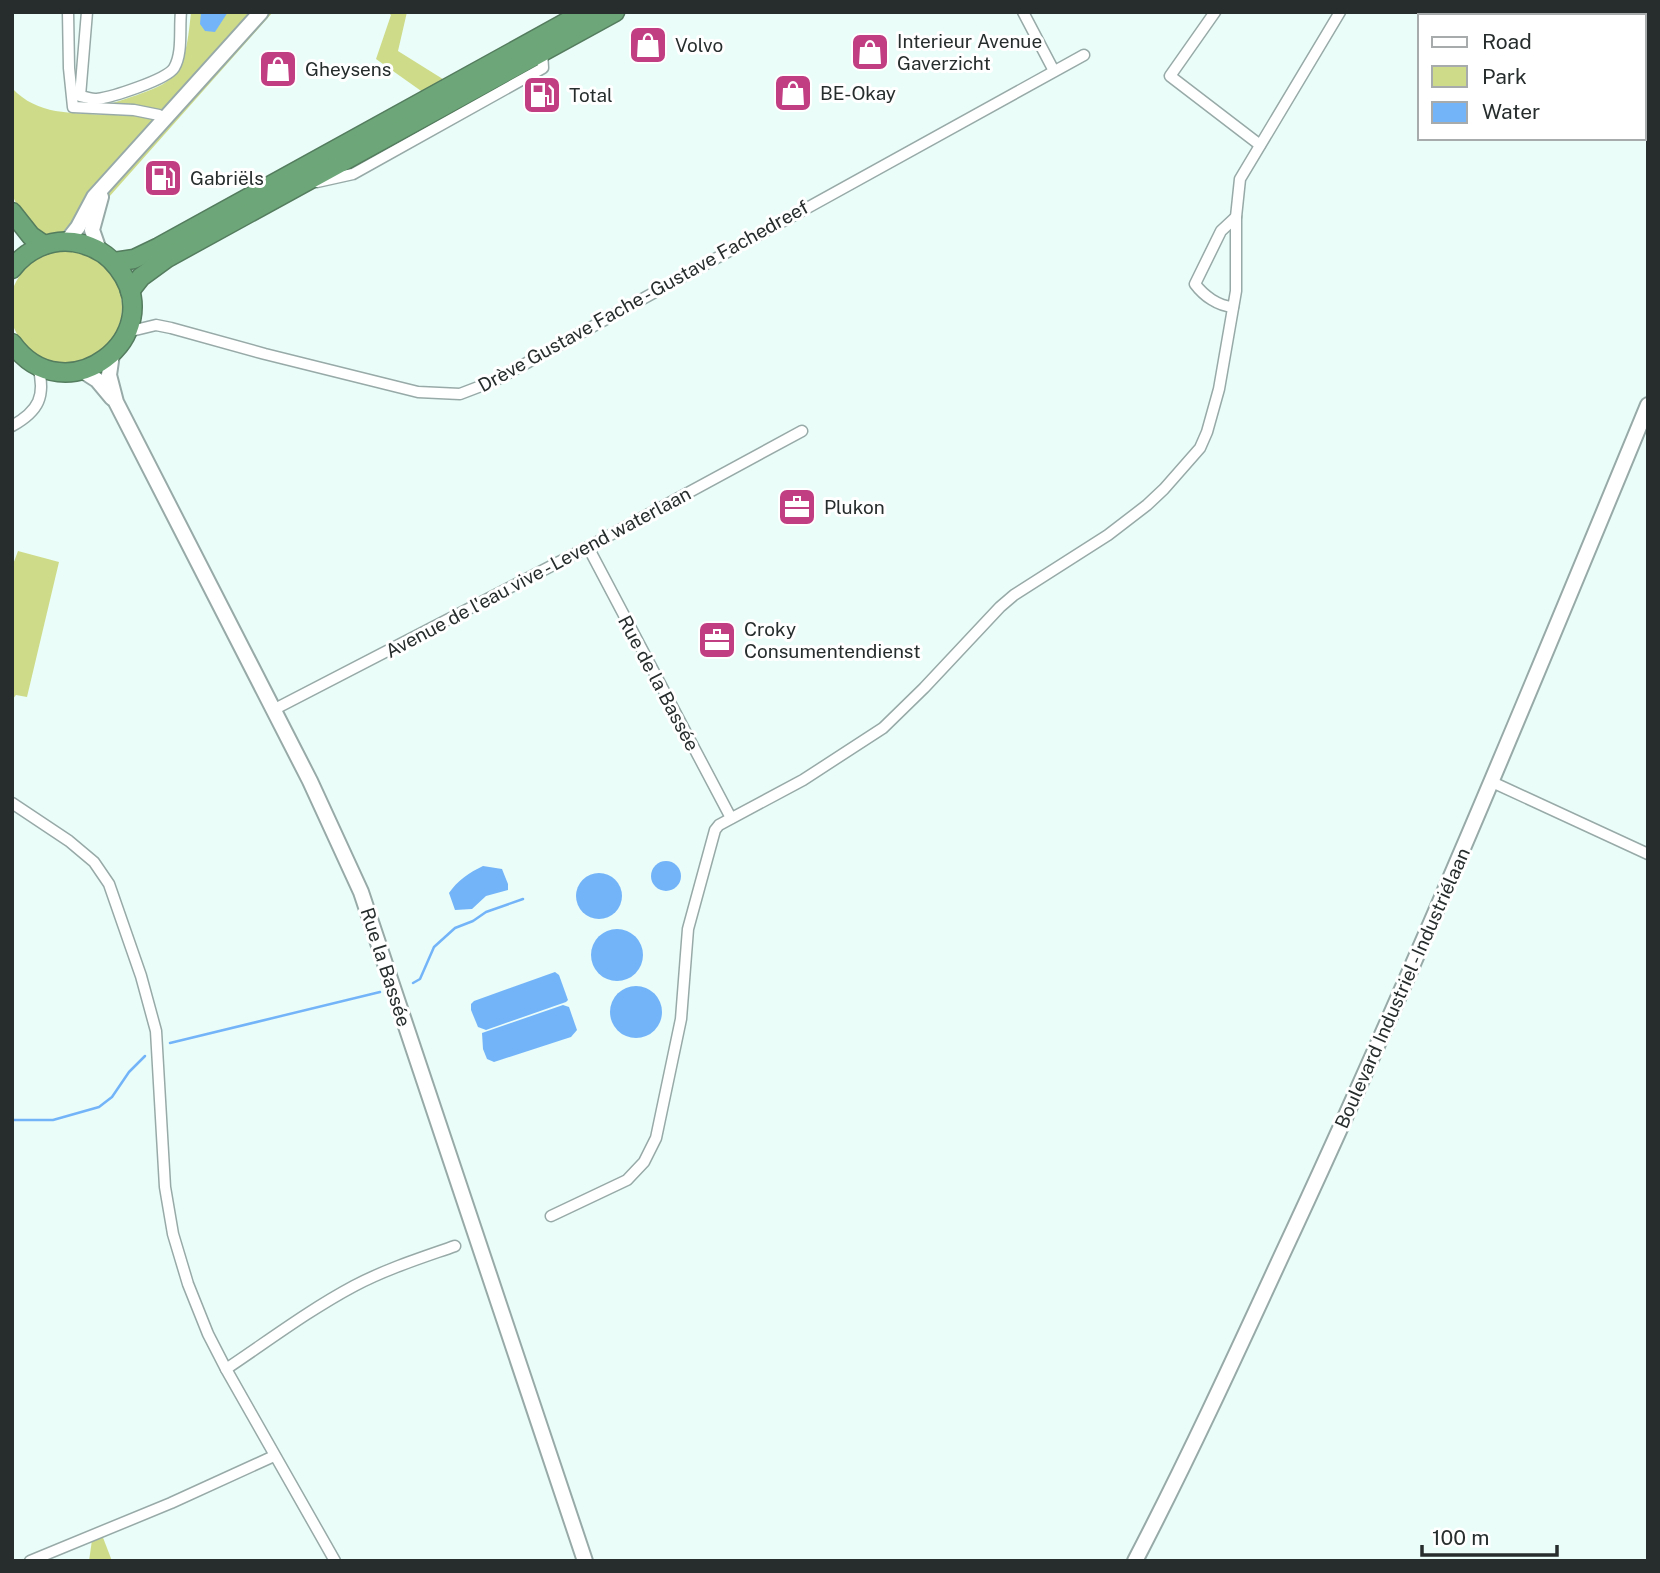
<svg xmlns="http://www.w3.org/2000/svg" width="1660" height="1573" font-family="'Public Sans',sans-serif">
	<rect width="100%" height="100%" fill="#eafdf9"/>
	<g fill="#cedc8a">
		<path d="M 191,12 L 273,12 L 109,197 L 101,213 L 99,229 L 74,219 L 62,233 L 44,235 L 22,215 L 12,195 L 12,88 C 38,116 71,112 106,115 L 110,104 C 175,82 184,85 191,12 Z"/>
		<polygon points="388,12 407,12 398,51 446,81 424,93 376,59 391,15"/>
		<circle cx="66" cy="307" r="56"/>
		<polygon points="18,551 59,562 27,697 16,695 12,700 12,567"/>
		<polygon points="102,1535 112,1561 89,1561 92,1540"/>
	</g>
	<g fill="#73b4f9">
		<polygon points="201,12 228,12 215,32 205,31 200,24"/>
		<circle cx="666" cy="876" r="15"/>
		<path d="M 483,866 L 502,869 L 508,884 L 508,890 L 486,896 L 472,909 L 455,910 L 449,893 C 457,881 470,872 483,866 Z"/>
		<circle cx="599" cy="896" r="23"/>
		<circle cx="617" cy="955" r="26"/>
		<polygon points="555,972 559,975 568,1000 566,1002 486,1030 478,1027 471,1010 471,1004 474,1001"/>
		<circle cx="636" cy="1012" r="26"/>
		<polygon points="563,1005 569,1007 577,1030 571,1037 494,1062 487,1059 483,1049 482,1033"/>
	</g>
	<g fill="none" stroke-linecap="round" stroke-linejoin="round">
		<g stroke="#73b4f9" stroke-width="2.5">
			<polyline points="413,983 420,979 434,947 455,928 473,921 486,912 523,899"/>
			<polyline points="170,1043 380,992"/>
			<polyline points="12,1120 53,1120 99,1107 112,1097 129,1072 145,1056"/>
		</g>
		<defs>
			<g id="street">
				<polyline points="68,12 69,68 73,107 134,110 159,115 163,120"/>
				<path d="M 87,12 L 80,96 C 86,97 91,99 97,99 C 112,97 166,80 174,68 C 183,53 179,29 181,12"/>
				<polyline points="1023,12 1054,71"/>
				<polyline points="1215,12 1170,76 1260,145"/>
				<polyline points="317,182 353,174 543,68 542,51"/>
				<path d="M 1233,307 C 1218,306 1204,296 1195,284 L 1221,231 L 1236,217"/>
				<polyline points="127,332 156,325 171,328 265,354 418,392 460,394 494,381 1084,55"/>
				<path d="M 12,426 C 39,411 46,396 38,366"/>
				<polyline points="588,547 731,818"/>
				<polyline points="273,710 588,547 802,431"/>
				<polyline points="1492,782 1648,854"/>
				<polyline points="12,803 69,841 94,862 109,884 141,976 156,1031 165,1187 173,1234 188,1284 208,1334 226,1369 335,1561"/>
				<polyline points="551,1216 627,1180 644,1162 656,1138 681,1019 688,929 715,830 719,825 803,780 883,728 924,688 1000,607 1014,595 1108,535 1147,505 1164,489 1200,448 1207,432 1219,389 1236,291 1236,217 1240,179 1340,12"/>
				<path d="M 226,1369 C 268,1341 309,1310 354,1286 C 386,1269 421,1258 455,1246"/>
				<polyline points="30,1561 171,1503 274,1456"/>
			</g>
			<g id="secondary">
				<polyline points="67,241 78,227 94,197 261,12"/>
				<polyline points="99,250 92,230 101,197"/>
				<polyline points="112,354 109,375 116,402 310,781 361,892 585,1561"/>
				<polyline points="83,371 97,380 112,398"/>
				<path d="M 1135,1561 C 1187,1461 1234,1359 1281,1257 C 1412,977 1530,691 1648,405"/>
			</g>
			<g id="highway">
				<polyline points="12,212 31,236 44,245"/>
				<polyline points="114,262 134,259 159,247 585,12"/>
				<path d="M 12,269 C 26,250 50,239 73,242 C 92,245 107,253 118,268 C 171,336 65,417 12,343"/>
				<polyline points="130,291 141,277 167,258 615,12"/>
			</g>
		</defs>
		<use href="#street" stroke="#98aaa7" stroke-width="13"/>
		<use href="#secondary" stroke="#98aaa7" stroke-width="18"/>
		<use href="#highway" stroke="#547c5e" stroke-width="21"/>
		<use href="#street" stroke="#fff" stroke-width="10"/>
		<use href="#secondary" stroke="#fff" stroke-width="14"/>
		<use href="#highway" stroke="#6da779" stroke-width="18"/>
	</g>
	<defs>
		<symbol id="shop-square" viewBox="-11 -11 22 22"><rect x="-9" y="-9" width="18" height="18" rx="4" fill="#c13e83" stroke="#fff"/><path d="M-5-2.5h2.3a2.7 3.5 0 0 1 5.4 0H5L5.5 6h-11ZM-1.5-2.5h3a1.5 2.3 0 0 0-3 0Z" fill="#fff"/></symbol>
		<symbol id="fuel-square" viewBox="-11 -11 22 22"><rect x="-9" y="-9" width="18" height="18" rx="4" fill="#c13e83" stroke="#fff"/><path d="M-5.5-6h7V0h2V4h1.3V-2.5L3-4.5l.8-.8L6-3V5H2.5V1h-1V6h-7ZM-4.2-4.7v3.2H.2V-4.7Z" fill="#fff"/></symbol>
		<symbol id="office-square" viewBox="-11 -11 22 22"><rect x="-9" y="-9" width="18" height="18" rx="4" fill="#c13e83" stroke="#fff"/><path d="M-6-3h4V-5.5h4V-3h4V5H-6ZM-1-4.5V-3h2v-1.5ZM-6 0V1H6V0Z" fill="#fff"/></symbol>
	</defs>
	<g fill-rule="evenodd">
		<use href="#shop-square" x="626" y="23" width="44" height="44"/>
		<use href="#shop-square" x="848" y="30" width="44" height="44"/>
		<use href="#shop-square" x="256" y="47" width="44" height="44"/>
		<use href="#shop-square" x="771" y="71" width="44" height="44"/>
		<use href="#fuel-square" x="520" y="73" width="44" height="44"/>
		<use href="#fuel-square" x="141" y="156" width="44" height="44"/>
		<use href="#office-square" x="775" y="485" width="44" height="44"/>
		<use href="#office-square" x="695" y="618" width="44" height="44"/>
	</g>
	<g text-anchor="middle" stroke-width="6" stroke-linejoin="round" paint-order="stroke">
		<g font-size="19" fill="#262d2c" stroke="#fff" text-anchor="start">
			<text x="897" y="48">Interieur Avenue<tspan x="897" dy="22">Gaverzicht</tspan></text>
			<text x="675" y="52">Volvo</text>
			<text x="305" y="76">Gheysens</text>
			<text x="820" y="100">BE-Okay</text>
			<text x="569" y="102">Total</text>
			<text x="190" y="185">Gabriëls</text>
			<text x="824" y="514">Plukon</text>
			<text x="744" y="636">Croky<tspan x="744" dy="22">Consumentendienst</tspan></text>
		</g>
		<g font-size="19" fill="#262d2c" stroke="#fff">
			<text transform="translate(643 296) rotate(-29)" y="7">Drève Gustave Fache - Gustave Fachedreef</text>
			<text transform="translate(538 572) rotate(-28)" y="7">Avenue de l'eau vive - Levend waterlaan</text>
			<text transform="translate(659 683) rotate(62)" y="7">Rue de la Bassée</text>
			<text transform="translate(386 967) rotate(72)" y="7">Rue la Bassée</text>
			<text transform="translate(1402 988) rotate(-66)" y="7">Boulevard Industriel - Industriélaan</text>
		</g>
	</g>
	<rect width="1660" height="1573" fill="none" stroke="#262d2c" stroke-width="28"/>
	<rect x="1418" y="14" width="228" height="126" fill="#ffffff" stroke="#a8abab" stroke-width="2"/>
	<rect x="1432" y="37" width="35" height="10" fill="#ffffff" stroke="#a8abab" stroke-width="2"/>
	<text x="1482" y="49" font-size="21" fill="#262d2c">Road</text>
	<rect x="1432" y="66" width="35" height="21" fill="#cedc8a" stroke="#a8abab" stroke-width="2"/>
	<text x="1482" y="84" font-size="21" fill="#262d2c">Park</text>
	<rect x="1432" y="102" width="35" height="21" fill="#73b4f9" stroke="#a8abab" stroke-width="2"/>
	<text x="1482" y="119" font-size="21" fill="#262d2c">Water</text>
	<path d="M1422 1545v10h135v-10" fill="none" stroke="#262d2c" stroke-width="3.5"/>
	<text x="1432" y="1545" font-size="21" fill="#262d2c" stroke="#ffffff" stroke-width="5" paint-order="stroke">100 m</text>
</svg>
